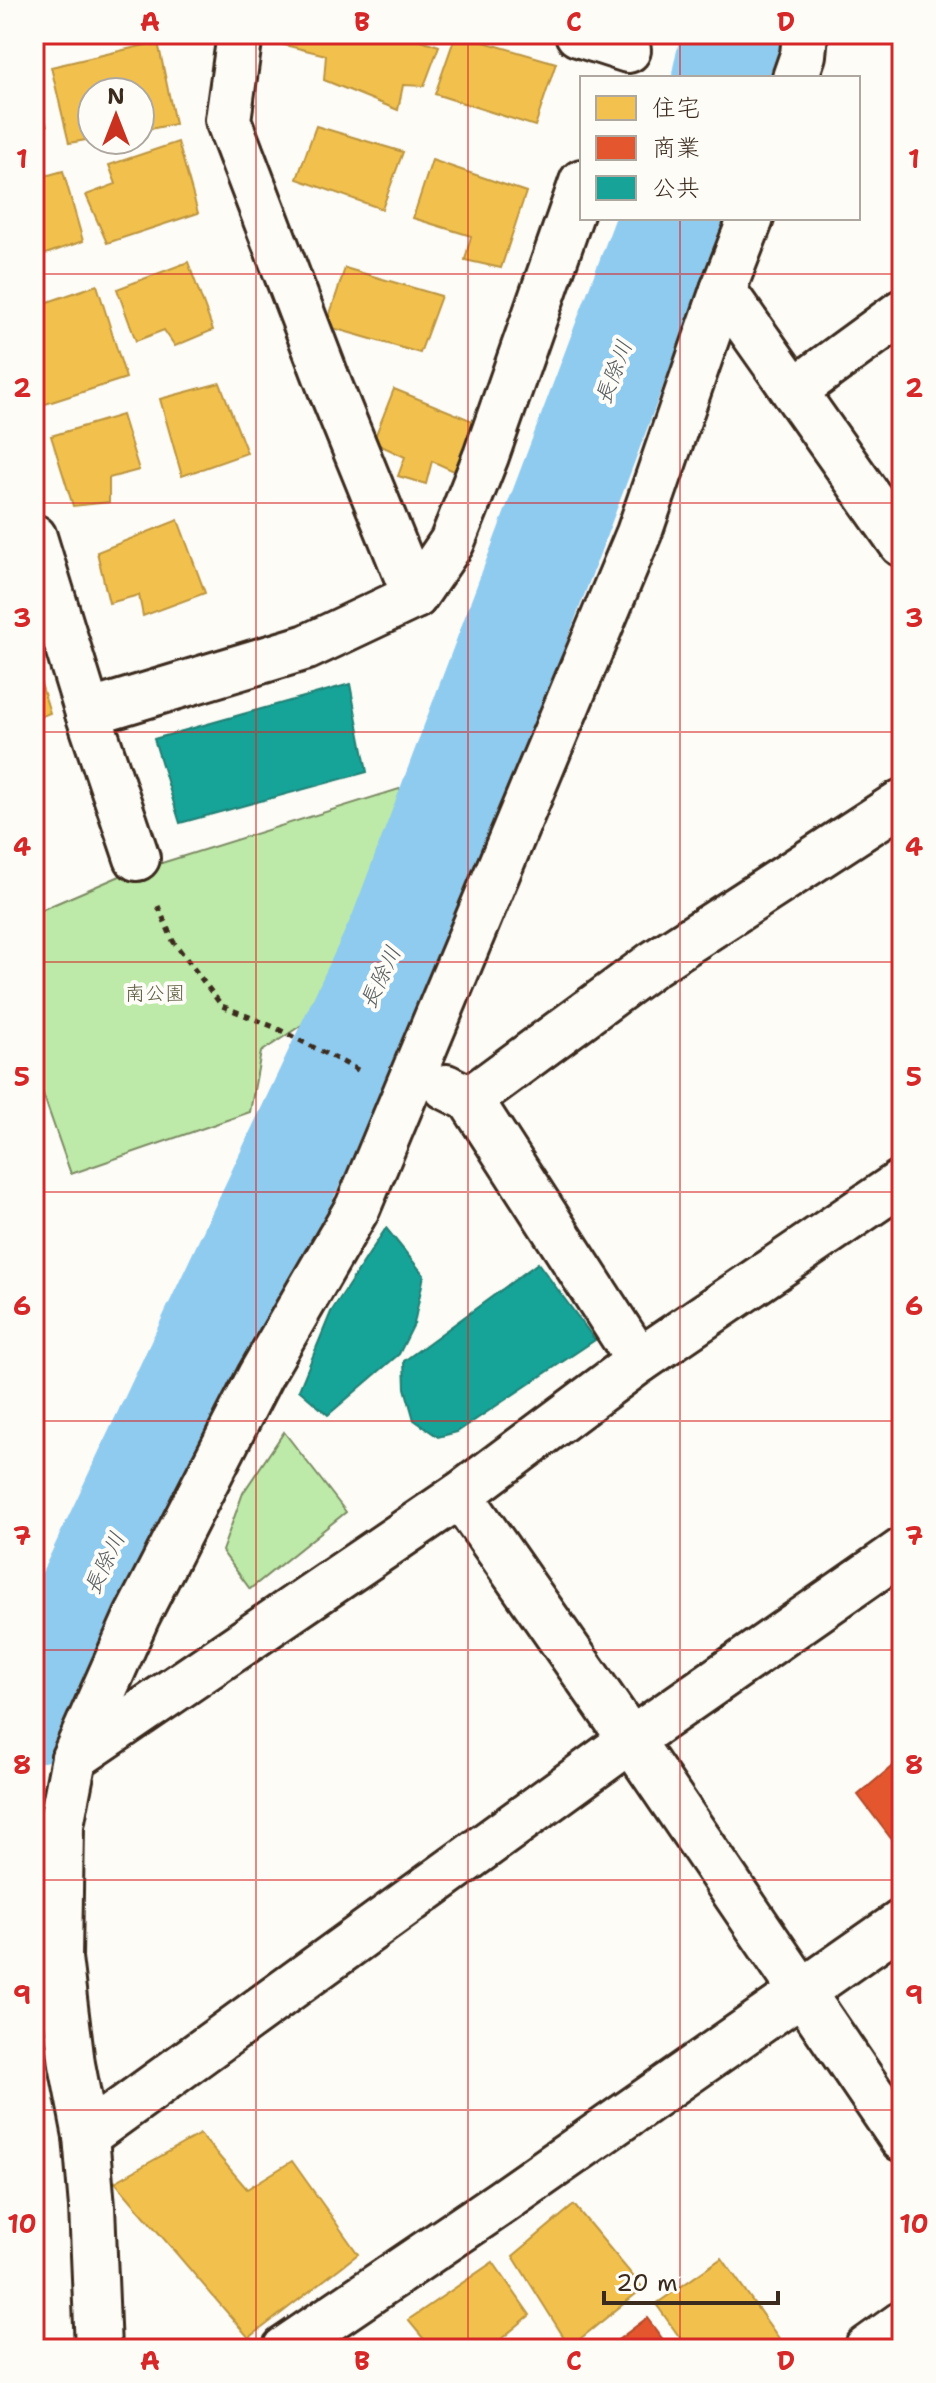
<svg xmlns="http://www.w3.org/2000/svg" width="936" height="2383" font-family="'Shantell Sans','Klee One',sans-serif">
	<rect width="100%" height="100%" fill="#fdfcf7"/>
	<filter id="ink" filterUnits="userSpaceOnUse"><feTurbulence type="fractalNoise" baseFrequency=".0125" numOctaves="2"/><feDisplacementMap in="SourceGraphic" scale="16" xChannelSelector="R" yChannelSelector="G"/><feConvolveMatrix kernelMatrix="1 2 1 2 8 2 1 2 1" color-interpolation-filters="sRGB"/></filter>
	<g filter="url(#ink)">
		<g fill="#bdeaa8" stroke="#7c8a63" stroke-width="2">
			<polygon points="412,785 346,947 312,1018 261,1052 250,1112 71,1174 34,1068 34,913 120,876"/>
			<polygon points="284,1432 346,1512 250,1589 222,1551 243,1493"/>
		</g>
		<g fill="#f2c14e" stroke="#bb9440" stroke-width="2">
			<polygon points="266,34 413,34 411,37 439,46 424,86 403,85 398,110 324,80 326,55 264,40"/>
			<polygon points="456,34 556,63 535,126 435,94"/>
			<polygon points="158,42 175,124 140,131 140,92 92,92 92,139 69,143 51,67"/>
			<polygon points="34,87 47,126 34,130"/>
			<polygon points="316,126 403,152 382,209 297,179"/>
			<polygon points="178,142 198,213 107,243 86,195 116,184 109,165"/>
			<polygon points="432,160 526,192 501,268 465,260 471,236 413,218"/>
			<polygon points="63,171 83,241 34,258 34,179"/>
			<polygon points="188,262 213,330 175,346 164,330 136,341 117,289"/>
			<polygon points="345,268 441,296 420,353 326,326"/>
			<polygon points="97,285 126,378 39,406 34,396 34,339 45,334 39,305"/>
			<polygon points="220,383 247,453 182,476 160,399"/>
			<polygon points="394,389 473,421 456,472 432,461 426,484 398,476 405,457 373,442"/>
			<polygon points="122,415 139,470 109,478 109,502 73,506 51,436"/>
			<polygon points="178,520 205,593 143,616 139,595 109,603 97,552"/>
			<polygon points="34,661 50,713 34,719"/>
			<polygon points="200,2134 247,2189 292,2161 358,2254 249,2338 115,2182"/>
			<polygon points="574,2205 643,2288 570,2347 513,2256"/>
			<polygon points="722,2258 785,2347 783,2349 688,2349 656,2304"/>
			<polygon points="493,2262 530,2315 489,2349 432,2349 408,2320"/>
		</g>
		<g fill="#e4572e" stroke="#b14a29" stroke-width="2">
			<polygon points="902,1758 902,1853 858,1795"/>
			<polygon points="647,2318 670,2349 606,2349"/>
		</g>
		<g fill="#17a398" stroke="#227f73" stroke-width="2">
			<polygon points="350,684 367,772 180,823 154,739"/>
			<polygon points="386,1228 424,1275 414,1324 399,1354 328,1415 299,1390 331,1312"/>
			<polygon points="538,1263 595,1340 457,1432 438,1437 414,1420 405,1388 404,1361"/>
		</g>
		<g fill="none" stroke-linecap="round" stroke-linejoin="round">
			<g stroke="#8fcbef" stroke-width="104">
				<polyline points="724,78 734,34"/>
				<polyline points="34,1711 400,936 671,218"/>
			</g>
			<defs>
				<g id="minor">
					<polyline points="240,34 228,120 330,387 415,596"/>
					<polyline points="578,34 628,50"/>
					<polyline points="795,78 803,55 805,34"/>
					<polyline points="723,290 902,544"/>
					<polyline points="794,391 902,312"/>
					<polyline points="34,537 88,713 307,647 415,596 452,542 486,456 582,182"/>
					<polyline points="88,713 137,858"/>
					<polyline points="446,1087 470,1099 639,1361"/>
					<polyline points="470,1099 653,964 902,802"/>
					<polyline points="460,1495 631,1740 902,2139"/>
					<polyline points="74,1758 460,1495 639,1361 902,1182"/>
					<polyline points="86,2136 631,1740 902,1551"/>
					<polyline points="98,2349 92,2207 86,2136 72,2064 59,1958 61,1825 74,1758 137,1616 260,1376 358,1207 639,533 723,290 751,218"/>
					<polyline points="285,2349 502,2202 902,1922"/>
					<polyline points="867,2349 902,2324"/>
				</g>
			</defs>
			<use href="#minor" stroke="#3b2a1e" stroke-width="50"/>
			<g stroke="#3b2a1e" stroke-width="5" stroke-dasharray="6 6" stroke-linecap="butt">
				<polyline points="158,906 173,941 222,1006 274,1027 358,1070"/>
				<polyline points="34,1170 41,1193"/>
			</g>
			<use href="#minor" stroke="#fdfcf7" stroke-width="44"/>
		</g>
	</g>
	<path fill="none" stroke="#d62828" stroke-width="2" stroke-opacity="0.55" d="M 256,34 L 256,2349M 468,34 L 468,2349M 680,34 L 680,78M 680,218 L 680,2349M 34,274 L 902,274M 34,503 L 902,503M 34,732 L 902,732M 34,962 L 902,962M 34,1192 L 902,1192M 34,1421 L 902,1421M 34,1650 L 902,1650M 34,1880 L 902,1880M 34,2110 L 902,2110"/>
	<g text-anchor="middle" stroke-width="8" stroke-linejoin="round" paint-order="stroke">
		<g font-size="20" fill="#5c5a40" stroke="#fdfcf7">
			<text x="155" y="1000">南公園</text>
		</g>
		<g font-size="22" font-style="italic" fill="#545a5d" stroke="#fdfcf7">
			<text transform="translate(613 372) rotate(-69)" y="8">長除川</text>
			<text transform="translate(380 977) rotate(-65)" y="8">長除川</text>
			<text transform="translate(104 1563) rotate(-65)" y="8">長除川</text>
		</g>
	</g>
	<rect width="936" height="2383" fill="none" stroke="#fdfcf7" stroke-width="88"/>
	<rect x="580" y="76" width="280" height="144" fill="#fdfcf7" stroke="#afa8a0" stroke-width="2"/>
	<rect x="596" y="96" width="40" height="24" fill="#f2c14e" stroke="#afa8a0" stroke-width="2"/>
	<text x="652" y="116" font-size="24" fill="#3b2a1e">住宅</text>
	<rect x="596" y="136" width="40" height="24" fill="#e4572e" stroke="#afa8a0" stroke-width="2"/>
	<text x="652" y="156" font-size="24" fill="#3b2a1e">商業</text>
	<rect x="596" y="176" width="40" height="24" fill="#17a398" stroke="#afa8a0" stroke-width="2"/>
	<text x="652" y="196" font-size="24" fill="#3b2a1e">公共</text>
	<g transform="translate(116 116)"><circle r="38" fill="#fdfcf7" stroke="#afa8a0" stroke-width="2"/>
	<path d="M0-6L14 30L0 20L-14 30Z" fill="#c8321e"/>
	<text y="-12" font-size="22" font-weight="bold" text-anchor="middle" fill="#3b2a1e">N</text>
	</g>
	<path d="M604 2291v12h174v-12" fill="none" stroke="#3b2a1e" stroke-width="4"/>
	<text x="616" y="2291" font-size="24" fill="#3b2a1e" stroke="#fdfcf7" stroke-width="6" paint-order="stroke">20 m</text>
	<rect x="44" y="44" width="848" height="2295" fill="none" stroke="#d62828" stroke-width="3"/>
	<g font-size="26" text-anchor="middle" font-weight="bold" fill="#d62828">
		<text x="150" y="31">A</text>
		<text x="362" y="31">B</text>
		<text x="574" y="31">C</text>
		<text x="786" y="31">D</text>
		<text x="22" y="168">1</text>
		<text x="914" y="168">1</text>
		<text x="22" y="397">2</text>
		<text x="914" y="397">2</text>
		<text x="22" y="627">3</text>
		<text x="914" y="627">3</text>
		<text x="22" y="856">4</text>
		<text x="914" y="856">4</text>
		<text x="22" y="1086">5</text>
		<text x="914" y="1086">5</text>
		<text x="22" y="1315">6</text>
		<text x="914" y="1315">6</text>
		<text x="22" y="1545">7</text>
		<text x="914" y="1545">7</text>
		<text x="22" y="1774">8</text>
		<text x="914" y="1774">8</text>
		<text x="22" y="2004">9</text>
		<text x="914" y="2004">9</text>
		<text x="22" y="2233">10</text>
		<text x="914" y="2233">10</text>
		<text x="150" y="2370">A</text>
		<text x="362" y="2370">B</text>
		<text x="574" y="2370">C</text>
		<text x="786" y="2370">D</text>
	</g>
</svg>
